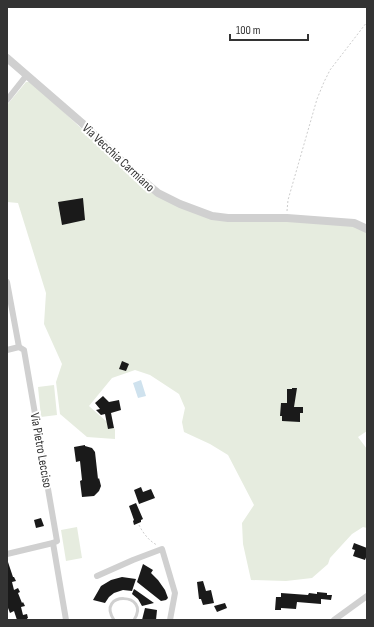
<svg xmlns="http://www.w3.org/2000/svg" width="374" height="627" font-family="'Sofia Sans Condensed',sans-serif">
	<rect width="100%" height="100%" fill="#fff"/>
	<g fill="#e6ecdf">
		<polygon points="26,82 32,82 85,132 89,131 170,202 239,219 353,225 367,231 367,431 358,437 367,449 367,528 363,527 352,534 330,558 328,564 312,578 286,581 251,580 243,544 242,523 254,505 228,455 210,444 184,432 182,422 185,408 179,394 150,375 135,370 112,378 89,406 115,429 115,439 87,437 60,414 56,382 62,364 44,324 46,293 18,203 7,202 7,105"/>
		<polygon points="54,385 57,415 41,417 38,387"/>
		<polygon points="77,527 82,558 66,561 61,530"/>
	</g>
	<polygon fill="#cfe2ee" points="141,380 146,396 138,398 133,383"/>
	<g fill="#1a1a1a">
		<polygon points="83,198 85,220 62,225 58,202"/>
		<polygon points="122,361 129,364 126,371 119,369"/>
		<polygon points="292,388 297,388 294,407 303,407 303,413 300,413 300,422 282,421 282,416 280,416 281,403 287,403 287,389 292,389"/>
		<polygon points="103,396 109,402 119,400 121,410 111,413 114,428 108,429 105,414 101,415 96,410 100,409 95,403"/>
		<polygon points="85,445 85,446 92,448 95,452 98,479 99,478 101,486 99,491 94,496 82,497 80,481 82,480 80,461 76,462 74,447"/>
		<polygon points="141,487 143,492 151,489 155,498 139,504 134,490"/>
		<polygon points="136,503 143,519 141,520 141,522 134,525 133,521 134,520 129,506"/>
		<polygon points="41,518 44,526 36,528 34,520"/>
		<polygon points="354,543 367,548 367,555 365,560 353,556 355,550 352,549"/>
		<polygon points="8,562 13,577 14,577 16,581 12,582 14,590 18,588 20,592 18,593 22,603 23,602 25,606 21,607 23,615 27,614 28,618 27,618 28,620 17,620 14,611 10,613 8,608 7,609 7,596 8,595 7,592"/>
		<polygon points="143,564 153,570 151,573 158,580 165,590 168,598 166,600 161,601 137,582"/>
		<polygon points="122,577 136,579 132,591 123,590 114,593 109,597 105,603 93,600 101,586 111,580"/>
		<polygon points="203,581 206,591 211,590 214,603 203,605 201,599 199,599 197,582"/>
		<polygon points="134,589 137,591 154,603 142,606 138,599 132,594"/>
		<polygon points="317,592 327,593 327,595 332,595 331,600 321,599 321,604 297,602 296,609 281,608 281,610 275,610 276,597 281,597 281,593 308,595 309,593 317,594"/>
		<polygon points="225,603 227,608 217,612 214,606"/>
		<polygon points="145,608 157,610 156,620 142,620"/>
	</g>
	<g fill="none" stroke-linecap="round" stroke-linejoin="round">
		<g stroke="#cdcdcd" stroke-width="1" stroke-dasharray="2 2" stroke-linecap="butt">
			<polyline points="287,211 288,200 317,99 324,82 330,70 367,22"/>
			<path d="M 139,525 C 143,533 149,541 157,545"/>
		</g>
		<path stroke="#d0d0d0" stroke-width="3" d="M 114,620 C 95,591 152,592 134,620"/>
		<g stroke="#d0d0d0" stroke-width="6">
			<polyline points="7,100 26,76"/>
			<polyline points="7,282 19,347"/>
			<polyline points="19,347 24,350 57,541 53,543 66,620"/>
			<polyline points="7,350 19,347"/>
			<polyline points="7,554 53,543"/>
			<polyline points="97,576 133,560 162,549 175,593 170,620"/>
			<polyline points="334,620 367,596"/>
		</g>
		<polyline stroke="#d0d0d0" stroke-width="8" points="7,58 82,123 134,173 158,193 180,204 212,216 228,218 287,218 354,223 367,229"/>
	</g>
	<g text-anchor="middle" stroke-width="4" stroke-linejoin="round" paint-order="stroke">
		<g font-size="13" fill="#333" stroke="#fff">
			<text transform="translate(119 157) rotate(43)" y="5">Via Vecchia Carmiano</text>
			<text transform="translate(42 450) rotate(80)" y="5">Via Pietro Lecciso</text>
		</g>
	</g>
	<rect width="374" height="627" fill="none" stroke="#333333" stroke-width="16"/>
	<path d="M230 34v6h78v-6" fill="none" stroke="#333333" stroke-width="2"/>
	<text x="236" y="34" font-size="12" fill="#333333" stroke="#ffffff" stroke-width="3" paint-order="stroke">100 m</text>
</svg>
